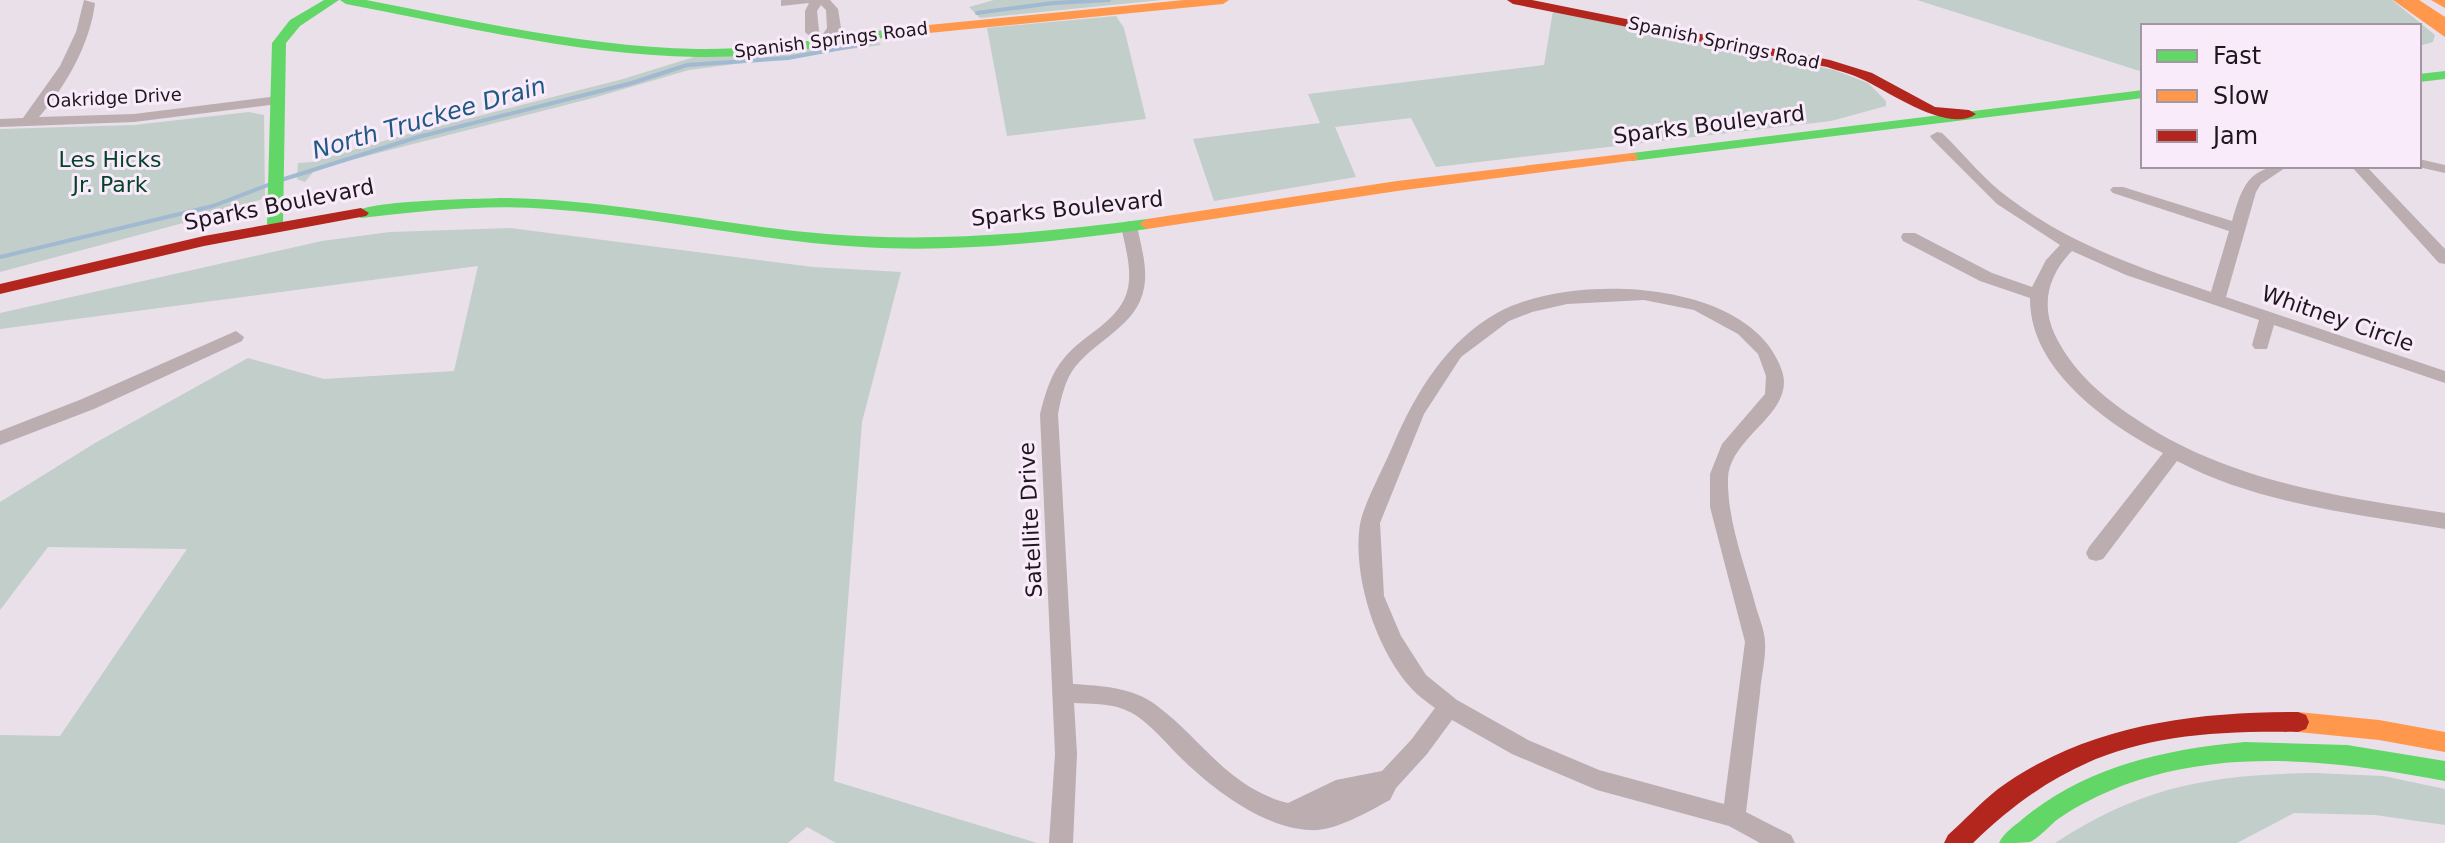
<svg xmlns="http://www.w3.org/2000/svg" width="2445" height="843" font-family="'DejaVu Sans',sans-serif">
	<rect width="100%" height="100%" fill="#eae0ea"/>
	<g fill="#c1cec9">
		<polygon points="994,0 1162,0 980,18 969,7"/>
		<polygon points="1917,0 2392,0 2435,35 2433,42 2419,46 2419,26 2143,26 2143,72"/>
		<polygon points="1553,11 1834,70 1868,83 1886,101 1886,106 1831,121 1436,167 1411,118 1335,127 1356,177 1214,201 1193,139 1320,123 1308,94 1544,65"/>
		<polygon points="1116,16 1124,28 1146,119 1007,136 987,28"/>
		<polygon points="875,38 881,45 689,70 593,98 331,165 314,171 305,182 297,179 298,163 312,162 404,135 623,79 694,57"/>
		<polygon points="249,112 264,115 265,198 217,214 0,272 0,129 134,125"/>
		<polygon points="510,228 813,267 901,272 862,422 834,781 1037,843 836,843 807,827 788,843 0,843 0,735 60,736 187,549 48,547 0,610 0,502 95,443 248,358 324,379 454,371 478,266 0,329 0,313 322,241 390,232"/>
		<path d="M 2314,773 L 2383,776 L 2445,789 L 2445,825 L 2375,815 L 2294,813 L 2237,843 L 2055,843 C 2144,785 2211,775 2314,773 Z"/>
	</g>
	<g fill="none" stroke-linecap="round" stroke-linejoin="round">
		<g stroke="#a1b9d1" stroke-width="4">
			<polyline points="977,13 1053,3 1109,0"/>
			<polyline points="281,180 418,137 632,83 687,65 788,58 874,42"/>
			<polyline points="0,257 213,206 268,185"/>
		</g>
		<g fill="#bbadb0" fill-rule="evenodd">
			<path d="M 84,0 L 95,3 C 90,44 66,86 39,117 L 134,114 L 278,96 L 285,100 L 278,104 L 134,122 L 0,127 L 0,119 L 23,118 L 60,66 L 76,32 Z"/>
			<path d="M 781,0 L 830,0 L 838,9 L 841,28 L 829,45 L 819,45 L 805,32 L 805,11 L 809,3 L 781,6 ZM 821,5 L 826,10 L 827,28 L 823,34 L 819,31 L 817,11 Z"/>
			<path d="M 1937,132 L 1942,133 C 1964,154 1984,180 2009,198 C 2069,244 2140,268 2211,292 L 2229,231 L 2113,193 L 2110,190 L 2113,187 L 2123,187 L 2232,221 C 2242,187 2248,166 2288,166 L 2261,184 L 2256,192 L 2226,297 L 2445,371 L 2445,383 L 2274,325 L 2267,349 L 2255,349 L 2252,345 L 2259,320 L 2126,275 L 2072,251 C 2047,276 2040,307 2057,339 C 2074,372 2103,397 2133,417 C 2226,481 2336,496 2445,513 L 2445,529 C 2356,514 2258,504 2177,461 L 2103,559 L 2096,561 L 2089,559 L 2086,553 L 2089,547 L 2163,453 C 2107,424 2029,369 2030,298 L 1980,281 L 1903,241 L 1901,237 L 1903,233 L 1915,233 L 1992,273 L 2032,287 L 2046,260 L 2060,245 L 1997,204 L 1932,139 L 1930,136 Z"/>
			<polygon points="2419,159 2445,165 2445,173 2414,166 2419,166"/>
			<polygon points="2351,166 2366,166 2445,249 2445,264 2439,263"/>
			<path d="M 1129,221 L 1137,226 C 1141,246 1148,268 1144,288 C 1137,326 1097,339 1075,367 C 1065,380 1061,398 1058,414 L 1073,684 C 1102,686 1132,687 1156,705 C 1202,739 1228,788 1288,803 L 1336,780 L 1382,771 L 1411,740 L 1435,708 C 1427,702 1418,696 1411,688 C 1376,650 1352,576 1360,524 C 1364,503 1385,465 1394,443 C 1416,392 1447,341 1497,313 C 1570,272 1752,278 1782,371 C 1796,413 1730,436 1728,478 C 1727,521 1745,565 1756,607 C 1759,618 1765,631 1765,643 C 1766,659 1761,677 1760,693 C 1755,732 1751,772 1746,812 L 1791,835 L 1795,843 L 1760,843 L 1729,826 L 1597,790 L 1512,754 L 1452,720 L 1427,754 L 1396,788 L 1390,800 C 1369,811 1335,832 1310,830 C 1263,828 1211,788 1179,756 C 1162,739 1145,717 1123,709 C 1108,703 1090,704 1074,703 L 1077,754 L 1073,843 L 1049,843 L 1055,754 L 1040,414 C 1045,394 1051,373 1065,357 C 1085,333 1121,321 1128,288 C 1132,268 1125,246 1121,226 ZM 1644,300 L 1694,310 L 1738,334 L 1758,354 L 1766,376 L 1765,394 L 1722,444 L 1710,474 L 1710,507 L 1745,642 L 1724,804 L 1599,770 L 1528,740 L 1457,700 L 1426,675 L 1401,636 L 1384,596 L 1380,523 L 1424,414 L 1461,357 L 1509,321 L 1532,312 L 1567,304 Z"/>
			<polygon points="236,331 244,337 242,341 94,409 0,445 0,431 82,399"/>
		</g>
		<g fill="#63d668" fill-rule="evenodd">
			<polygon points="324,0 339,0 300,26 286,43 283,224 275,229 267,224 272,43 290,20"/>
			<path d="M 340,0 L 366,0 C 476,21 586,47 698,49 C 765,50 832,37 898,28 L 905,32 L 898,36 C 832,45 764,58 697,57 C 578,55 462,26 346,4 Z"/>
			<polygon points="2445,71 2445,79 2419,82 2419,74"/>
			<polygon points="2143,90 2143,98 1632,161 1625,157 1632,153"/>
			<path d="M 502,198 C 611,199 718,225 827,234 C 935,243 1040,233 1147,219 L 1155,224 L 1147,229 C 1053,242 958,253 862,247 C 757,241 654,216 549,209 C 486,204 423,211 361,218 L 353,213 C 367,200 477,199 502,198 Z"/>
			<path d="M 2245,742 L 2347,745 L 2445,761 L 2445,781 C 2339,761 2227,747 2124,785 C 2101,794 2078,805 2058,819 C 2049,826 2040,837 2030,842 C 2022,843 2008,843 1999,843 C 2004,832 2016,825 2025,817 C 2088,766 2166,749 2245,742 Z"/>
		</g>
		<g fill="#ff974d" fill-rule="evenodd">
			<polygon points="1184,0 1229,0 1223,4 898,36 891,32 898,28"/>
			<polygon points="2393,0 2419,0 2445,17 2445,37"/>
			<polygon points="2431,0 2445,0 2445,8"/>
			<polygon points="1632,153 1637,154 1637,160 1397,191 1147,229 1139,224 1147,219 1397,181"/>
			<polygon points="2298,712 2379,720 2445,732 2445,752 2379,740 2298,732 2290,729 2287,722 2290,715"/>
		</g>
		<g fill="#b3261e" fill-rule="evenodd">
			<path d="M 1507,0 L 1532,0 L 1830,60 L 1872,73 L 1935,107 L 1969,110 L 1976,114 C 1949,134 1889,92 1864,80 C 1852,74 1839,71 1827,67 L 1513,4 Z"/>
			<polygon points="361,208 369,213 366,216 204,246 0,294 0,284 204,236"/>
			<path d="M 2298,712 L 2306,715 L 2309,722 L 2306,729 L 2298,732 C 2161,730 2074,745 1973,843 L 1944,843 L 1948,835 C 1965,820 1980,803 1998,789 C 2086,725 2192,712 2298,712 Z"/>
		</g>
	</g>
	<g text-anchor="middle" stroke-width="6" stroke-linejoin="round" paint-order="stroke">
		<g font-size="18" fill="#1e181e" stroke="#faebfa">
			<text transform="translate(831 40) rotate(-7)" y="6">Spanish Springs Road</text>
			<text transform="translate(1724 43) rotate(12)" y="6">Spanish Springs Road</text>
			<text transform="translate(114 98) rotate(-3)" y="6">Oakridge Drive</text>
		</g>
		<g font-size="22" fill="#1e181e" stroke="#faebfa">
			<text transform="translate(1709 124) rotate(-7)" y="8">Sparks Boulevard</text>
			<text transform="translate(279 204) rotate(-11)" y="8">Sparks Boulevard</text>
			<text transform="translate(1067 208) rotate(-6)" y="8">Sparks Boulevard</text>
			<text transform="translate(2338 318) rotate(19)" y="8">Whitney Circle</text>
			<text transform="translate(1030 520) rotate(-93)" y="8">Satellite Drive</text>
		</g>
		<g font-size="22" fill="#04422b" stroke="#faebfa">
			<text x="110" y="167">Les Hicks<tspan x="110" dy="25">Jr. Park</tspan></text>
		</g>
		<g font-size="24" font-style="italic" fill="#1f5a84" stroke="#faebfa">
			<text transform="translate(429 118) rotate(-16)" y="8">North Truckee Drain</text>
		</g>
	</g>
	<rect x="2141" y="24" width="280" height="144" fill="#faebfa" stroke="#a297a2" stroke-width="2"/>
	<rect x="2157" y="50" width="40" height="12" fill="#63d668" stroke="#a297a2" stroke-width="2"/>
	<text x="2213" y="64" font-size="24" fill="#1e181e">Fast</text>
	<rect x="2157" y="90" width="40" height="12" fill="#ff974d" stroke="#a297a2" stroke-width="2"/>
	<text x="2213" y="104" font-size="24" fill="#1e181e">Slow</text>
	<rect x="2157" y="130" width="40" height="12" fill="#b3261e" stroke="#a297a2" stroke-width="2"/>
	<text x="2213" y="144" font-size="24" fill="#1e181e">Jam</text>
</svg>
